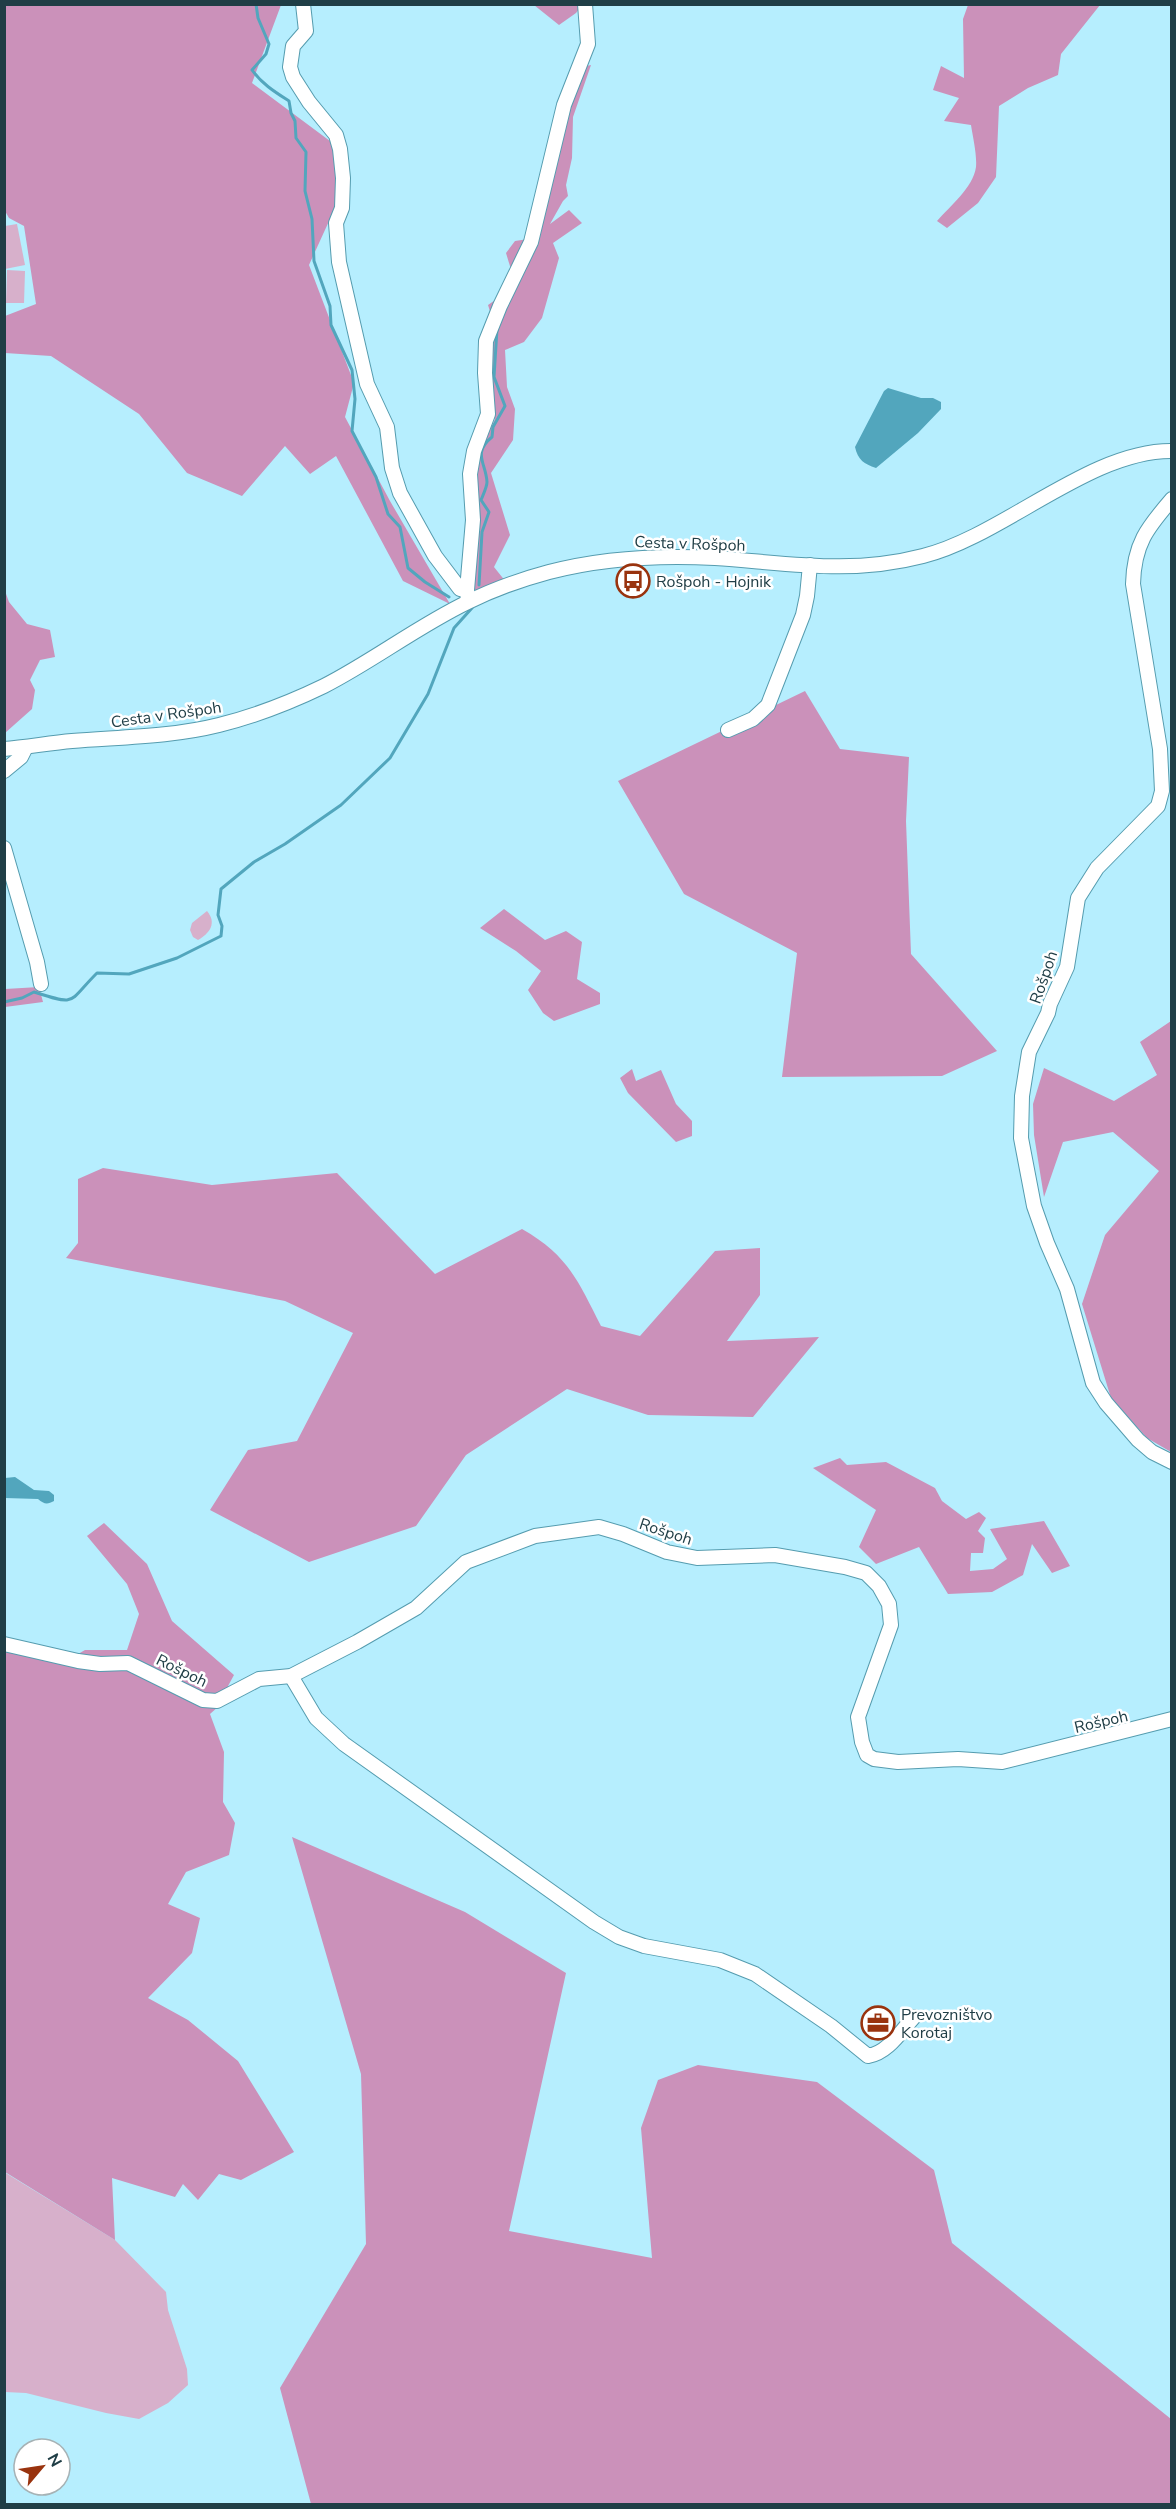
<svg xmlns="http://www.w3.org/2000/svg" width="1176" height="2509" font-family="'Nunito Sans',sans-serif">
	<rect width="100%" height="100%" fill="#b6eefe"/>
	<g fill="#d7b0cb">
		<polygon points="17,224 25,265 5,269 5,226"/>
		<polygon points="7,270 25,271 24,303 6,303"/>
		<path d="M 207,911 C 217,923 210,933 198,940 L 193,937 L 190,930 L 192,923 Z"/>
		<polygon points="4,2172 115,2240 166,2292 168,2310 187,2369 188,2385 168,2403 139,2419 106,2413 26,2393 5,2392"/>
	</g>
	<g fill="#cb91ba">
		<polygon points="4,5 281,5 252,83 334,144 340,197 309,265 354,383 345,417 390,501 450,604 403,581 336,456 310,474 285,446 242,496 187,473 139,414 51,356 5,353 5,316 36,304 24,226 9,218 5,211"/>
		<polygon points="534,5 582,5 576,13 559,25"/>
		<path d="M 968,5 L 1100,5 L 1061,54 L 1058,75 L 1028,88 L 999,106 L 996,177 L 978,203 L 947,228 L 937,221 C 950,206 973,188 976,167 C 977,154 973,138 971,125 L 944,121 L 959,98 L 933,90 L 941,66 L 964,78 L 963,19 Z"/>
		<polygon points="591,65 573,117 572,158 566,185 568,196 563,201 550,224 569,210 582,223 553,243 559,258 542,318 524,342 505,350 507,387 515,409 513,440 491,473 510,535 494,567 506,582 473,595 479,514 477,459 495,419 490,378 490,338 495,327 488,305 516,286 506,253 515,241 535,238 556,155 582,67"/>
		<polygon points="5,591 9,602 27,624 50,630 55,657 40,660 30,680 35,690 32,709 5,733"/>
		<polygon points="805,691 840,749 909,757 906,821 911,954 997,1051 942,1076 782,1077 797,953 684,894 618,781"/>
		<polygon points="504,909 545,940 566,931 582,942 577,979 600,993 600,1004 554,1021 543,1013 528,990 541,971 516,951 480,928"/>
		<polygon points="39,987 43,1002 5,1007 5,989"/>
		<polygon points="1171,1021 1171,1452 1147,1438 1111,1398 1082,1304 1105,1235 1159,1171 1113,1132 1063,1142 1044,1197 1034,1135 1033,1104 1044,1068 1114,1101 1157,1075 1140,1042"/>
		<polygon points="632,1069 636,1081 661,1070 676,1104 692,1121 692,1136 676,1142 628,1093 620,1078"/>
		<path d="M 103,1168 L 212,1185 L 337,1173 L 435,1274 L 522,1229 C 568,1255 578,1281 601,1326 L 640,1336 L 715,1251 L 760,1248 L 760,1295 L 727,1341 L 819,1337 L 753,1417 L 648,1415 L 567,1389 L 466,1455 L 416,1526 L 309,1562 L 210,1510 L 248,1450 L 297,1441 L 353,1333 L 285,1301 L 66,1258 L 78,1243 L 78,1179 Z"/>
		<polygon points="840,1458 847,1465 886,1462 935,1488 942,1501 966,1519 979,1512 986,1518 978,1531 985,1538 983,1553 971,1553 970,1571 993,1569 1007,1559 990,1529 1044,1521 1070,1566 1052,1573 1032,1544 1023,1575 992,1592 948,1594 919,1547 876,1564 859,1547 876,1510 813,1468"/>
		<polygon points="104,1523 147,1564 172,1621 234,1675 228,1686 228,1698 210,1714 224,1752 223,1802 235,1823 229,1855 186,1872 168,1904 200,1918 192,1953 148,1998 188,2020 238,2061 294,2152 241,2180 219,2174 198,2200 183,2184 175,2197 112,2178 115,2240 5,2172 4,1645 61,1664 85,1650 127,1650 139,1614 127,1584 87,1536"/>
		<polygon points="292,1837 465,1912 566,1973 509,2231 652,2258 641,2128 658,2080 698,2065 817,2082 934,2170 952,2243 1171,2419 1171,2504 311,2504 280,2388 366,2244 361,2074"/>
	</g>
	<g fill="#52a6bd">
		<path d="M 888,388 L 921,398 L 933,398 L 941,402 L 941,409 L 918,433 L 876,468 C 864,464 858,460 855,447 L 884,391 Z"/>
		<path d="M 15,1477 L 34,1490 L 49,1491 L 54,1495 L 54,1501 C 47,1505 44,1504 38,1499 L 5,1498 L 5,1478 Z"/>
	</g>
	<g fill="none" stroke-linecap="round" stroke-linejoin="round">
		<g stroke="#52a6bd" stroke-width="3">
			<path d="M 256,4 L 258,18 L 269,44 L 266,54 L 252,70 C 262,84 275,92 289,101 L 291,113 L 295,121 L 296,138 L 306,152 L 305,191 L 312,219 L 314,261 L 330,306 L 331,325 L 352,370 L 355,399 L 352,431 L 376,477 L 388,514 L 400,527 L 408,568 L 425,582 L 449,597"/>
			<path d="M 479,585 L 482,532 L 489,512 L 481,500 C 483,495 487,487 487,482 C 486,463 472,453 492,437 L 493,427 L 505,406 L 494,377 L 497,329"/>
			<path d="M 4,1002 L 22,998 L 34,992 C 78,1006 67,1003 97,973 L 129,974 L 177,958 L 221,936 L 222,926 L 218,915 L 221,889 L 254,862 L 285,844 L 341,805 L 390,758 L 428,694 L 454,628 L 472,608"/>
		</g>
		<defs>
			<g id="minor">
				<polyline points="303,4 306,31 293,46 290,67 293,77 309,102 336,135 340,149 343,178 342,208 336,223 339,262 367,384 387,427 392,468 400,493 435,556 460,589 467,590 468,601"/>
				<path d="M 1172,499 C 1147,528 1134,544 1133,584 L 1160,749 L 1162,791 L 1158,806 L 1097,868 L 1078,898 L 1067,967 L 1050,1004 L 1048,1013 L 1029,1052 L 1022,1096 L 1021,1138 L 1034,1206 L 1047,1243 L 1067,1289 L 1093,1383 L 1106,1403 L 1138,1440 L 1152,1452 L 1172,1462"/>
				<polyline points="467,590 473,520 470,474 474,451 488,414 485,373 486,341 500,306 531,242 564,105 588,44 585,4"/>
				<polyline points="728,730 753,719 768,705 803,615 807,596 810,565"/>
				<path d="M 4,749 C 27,747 50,743 72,741 C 121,737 171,737 219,725 C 255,716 291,702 324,686 C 373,661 418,626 468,602 C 492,590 523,579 549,572 C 603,558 659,555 715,558 C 788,563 850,575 923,556 C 1003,536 1090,450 1172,451"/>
				<polyline points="4,771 21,757 26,747"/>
				<polyline points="4,848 37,962 41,984"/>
				<polyline points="4,1644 78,1661 100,1664 128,1663 203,1700 217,1701 259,1679 291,1676 357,1642 416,1608 466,1562 535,1536 599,1527 623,1534 667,1552 697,1558 775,1555 845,1567 866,1573 879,1586 889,1604 891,1625 858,1717 862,1742 867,1755 874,1759 898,1762 958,1759 1002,1762 1172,1719"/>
				<path d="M 291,1676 L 316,1718 L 344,1744 L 594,1922 L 619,1937 L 644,1946 L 720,1960 L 755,1974 L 831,2026 L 868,2056 C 888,2053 901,2031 914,2017"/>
			</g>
		</defs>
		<use href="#minor" stroke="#559caf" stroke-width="16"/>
		<use href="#minor" stroke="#fff" stroke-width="14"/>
	</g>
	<defs>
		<symbol id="bus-ring" viewBox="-11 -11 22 22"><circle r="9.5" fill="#fff" stroke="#99330e" stroke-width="1.5"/><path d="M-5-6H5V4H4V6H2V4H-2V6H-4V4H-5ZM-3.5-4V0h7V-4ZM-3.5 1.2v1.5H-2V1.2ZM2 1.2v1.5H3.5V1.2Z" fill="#99330e"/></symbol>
		<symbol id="office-ring" viewBox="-11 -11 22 22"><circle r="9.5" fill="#fff" stroke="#99330e" stroke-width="1.5"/><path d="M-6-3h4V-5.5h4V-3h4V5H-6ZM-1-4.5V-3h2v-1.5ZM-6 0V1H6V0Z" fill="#99330e"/></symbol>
	</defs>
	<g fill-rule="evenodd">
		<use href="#bus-ring" x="614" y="562" width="38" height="38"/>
		<use href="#office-ring" x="859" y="2004" width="38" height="38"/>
	</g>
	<g text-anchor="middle" stroke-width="5" stroke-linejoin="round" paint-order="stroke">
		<g font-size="16" fill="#203e46" stroke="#fff">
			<text transform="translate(690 543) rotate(2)" y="6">Cesta v Rošpoh</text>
			<text transform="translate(166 714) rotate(-8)" y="6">Cesta v Rošpoh</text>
			<text transform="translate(1043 977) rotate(-71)" y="6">Rošpoh</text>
			<text transform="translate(666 1531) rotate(18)" y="6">Rošpoh</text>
			<text transform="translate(182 1670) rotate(26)" y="6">Rošpoh</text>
			<text transform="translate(1101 1721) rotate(-13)" y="6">Rošpoh</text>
		</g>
		<g font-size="16" fill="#203e46" stroke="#fff" text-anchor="start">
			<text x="656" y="587">Rošpoh - Hojnik</text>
			<text x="901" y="2020">Prevozništvo<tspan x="901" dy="18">Korotaj</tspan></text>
		</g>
	</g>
	<rect width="1176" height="2509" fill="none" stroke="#203e46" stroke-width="12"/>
	<g transform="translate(42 2467) rotate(61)"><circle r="28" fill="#ffffff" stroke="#a6b2b5" stroke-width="1.5"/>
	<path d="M0-4.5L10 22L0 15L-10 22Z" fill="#99330e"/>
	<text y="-9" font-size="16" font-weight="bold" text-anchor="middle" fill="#203e46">N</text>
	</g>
</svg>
